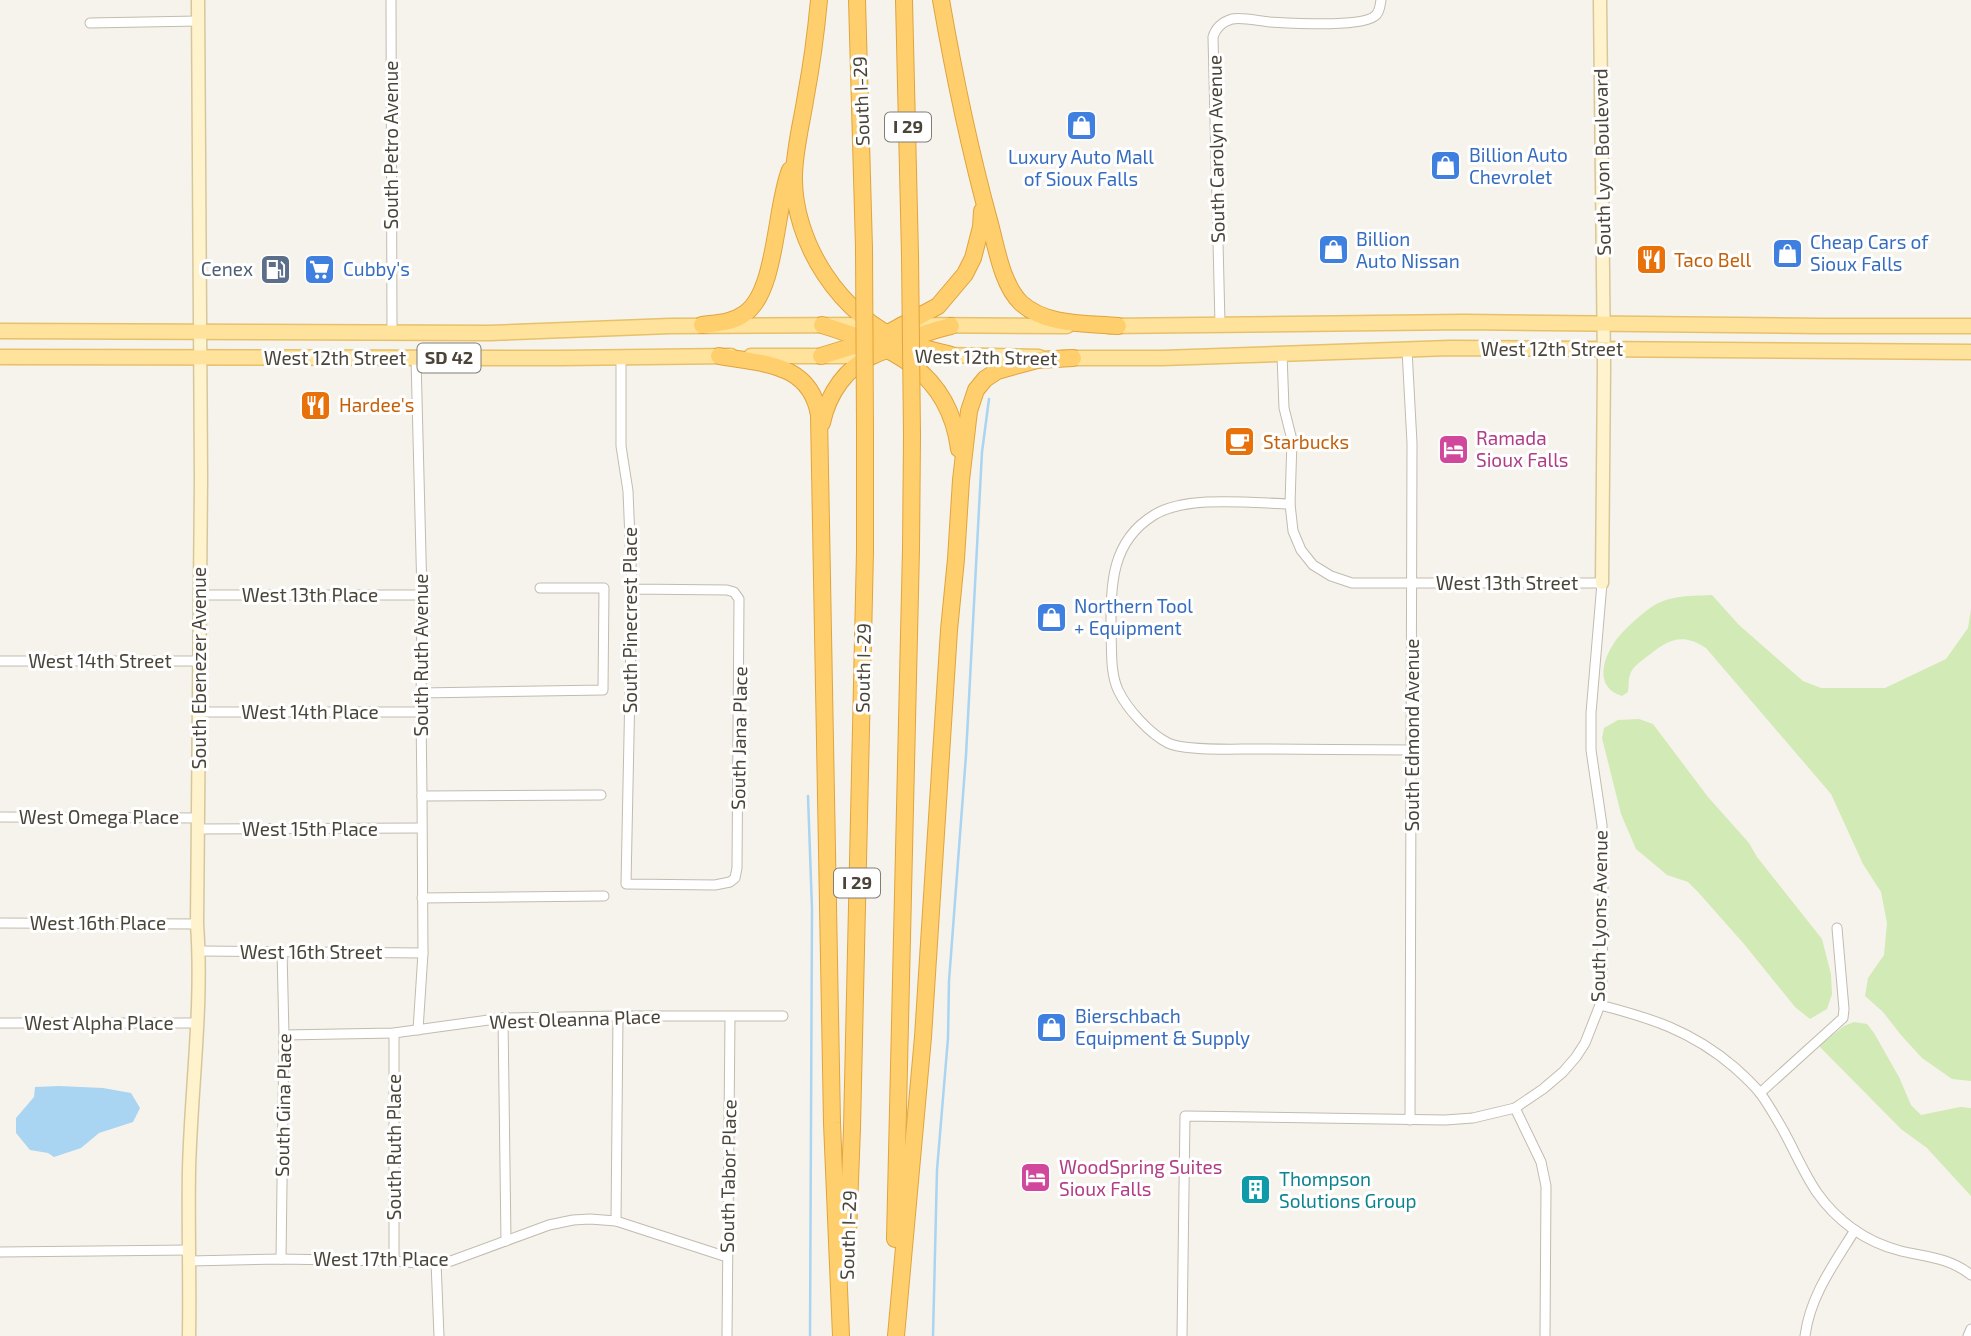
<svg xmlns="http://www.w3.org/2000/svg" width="1971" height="1336" font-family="'Exo 2',sans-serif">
	<rect width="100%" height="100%" fill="#f6f3ec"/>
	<g fill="#d2eab5">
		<path d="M 1712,595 L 1739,625 L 1803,681 L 1821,688 L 1885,688 L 1946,659 L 1968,628 L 1971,609 L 1971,1081 L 1952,1079 L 1922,1058 L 1901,1035 L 1883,1012 L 1865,996 L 1868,978 L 1884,955 L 1887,923 L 1881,892 L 1863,864 L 1831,794 L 1706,648 C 1680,631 1667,641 1645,658 C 1639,663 1632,667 1630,675 C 1628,680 1629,687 1628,692 L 1622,696 C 1595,688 1602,661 1614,643 C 1621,632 1642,613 1653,606 C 1670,595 1693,596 1712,595 Z"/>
		<polygon points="1639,719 1653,724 1708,797 1749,843 1757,857 1822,939 1831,974 1832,994 1827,1009 1810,1019 1795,1007 1744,944 1698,892 1688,882 1667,875 1636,849 1621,814 1602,738 1604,728 1618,720"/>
		<polygon points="1854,1022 1867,1024 1874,1033 1899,1077 1911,1105 1921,1115 1960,1107 1971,1108 1971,1196 1927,1148 1901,1129 1819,1046 1844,1026"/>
	</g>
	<polygon fill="#a9d4f2" points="59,1086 103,1088 131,1093 140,1108 133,1122 99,1133 81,1148 54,1157 48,1153 30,1150 16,1133 16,1118 34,1097 35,1087"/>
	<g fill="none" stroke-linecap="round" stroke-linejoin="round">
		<g stroke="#a9d4f2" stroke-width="2.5">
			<polyline points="808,796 812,909 810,1336"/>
			<polyline points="933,1336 937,1170 948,1038 949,981 966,755 982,452 989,399"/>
		</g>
		<defs>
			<g id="street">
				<polyline points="391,0 392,333"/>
				<polyline points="90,23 198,21"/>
				<path d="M 1220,324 L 1213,37 C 1216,27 1222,22 1232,19 C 1243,17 1258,21 1270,22 C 1289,23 1364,28 1376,15 C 1380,11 1380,5 1381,0"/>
				<polyline points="1407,350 1412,443 1410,1120"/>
				<polyline points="621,357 621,446 628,491 632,589 626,884 715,885 730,882 735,878 737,868 739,599 734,592 727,590 632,589"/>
				<polyline points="416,358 422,595 421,712 422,796 423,953 418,1030"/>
				<path d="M 1290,504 C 1252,503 1186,495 1154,515 C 1110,542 1111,586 1111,632 C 1112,651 1110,672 1118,690 C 1127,709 1150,734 1168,743 C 1185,751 1233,749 1253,749 C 1306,749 1359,750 1412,750"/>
				<polyline points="199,595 422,595"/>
				<polyline points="0,661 200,661"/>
				<polyline points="421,693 603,690 604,588 540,588"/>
				<polyline points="199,712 421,712"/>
				<polyline points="422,796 601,795"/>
				<polyline points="0,817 198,818"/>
				<polyline points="198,829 421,828"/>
				<polyline points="422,898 604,896"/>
				<polyline points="0,923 197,924"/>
				<polyline points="199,951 423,953"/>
				<path d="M 1600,1005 C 1651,1018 1692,1031 1734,1067 C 1743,1075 1753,1084 1760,1093 C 1769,1105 1776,1118 1783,1130 C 1805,1170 1813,1200 1853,1229 C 1867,1239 1885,1247 1901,1251 C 1927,1257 1950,1258 1971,1275"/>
				<polyline points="503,1018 506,1241"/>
				<polyline points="0,1023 197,1023"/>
				<polyline points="394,1033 394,1261"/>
				<polyline points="284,1035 394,1033 503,1018 618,1016 783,1016"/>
				<polyline points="1760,1093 1843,1018 1844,1009 1837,928"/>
				<polyline points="1515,1108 1541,1162 1546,1186 1545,1336"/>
				<polyline points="616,1221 618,1016"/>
				<polyline points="0,1252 190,1250"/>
				<polyline points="281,1259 284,1035 282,951"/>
				<polyline points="190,1261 281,1259 394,1261 417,1263 451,1261 549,1225 573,1220 590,1219 616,1221 727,1257"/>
				<polyline points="436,1262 439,1336"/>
				<polyline points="727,1336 730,1017"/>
				<polyline points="1182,1336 1185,1116 1445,1120 1473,1118 1515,1108 1543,1089 1563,1072 1576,1057 1585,1043 1600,1005 1602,981 1603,891 1602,825 1591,750 1591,713 1602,583 1352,583 1331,576 1313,565 1301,550 1293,531 1290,504 1292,440 1284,408 1282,354"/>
				<path d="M 1805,1336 C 1810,1296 1834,1264 1855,1230"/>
				<polyline points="1968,1336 1971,1329"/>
			</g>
			<g id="secondary">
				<polyline points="1600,0 1604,366 1602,583"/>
				<path d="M 189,1336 C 190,1281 188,1225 189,1170 C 191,1088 203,1006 197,924 L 201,479 L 198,0"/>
			</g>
			<g id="primary">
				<polyline points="901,325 1067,326"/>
				<polyline points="1108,326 1464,322 1821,326 1971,326"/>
				<polyline points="0,331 489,333 670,326 874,325"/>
				<polyline points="940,355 1039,357"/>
				<polyline points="751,356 874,356"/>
				<polyline points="0,357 559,358 731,356"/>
				<polyline points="1063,358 1162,358 1450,348 1971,352"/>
			</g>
			<g id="highway">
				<path d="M 819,0 C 816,32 812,63 806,95 C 802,121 795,147 794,174 C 792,242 841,317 905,342 C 920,348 936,351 951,355"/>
				<polyline points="857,0 864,248"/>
				<polyline points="904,0 910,255"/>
				<path d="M 941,0 C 954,75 970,151 990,224 C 997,250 1002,284 1021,303 C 1046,326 1087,323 1118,326"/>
				<path d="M 702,325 C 717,323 732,323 744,314 C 777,293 775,206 790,170"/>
				<path d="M 822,325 C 890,346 949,370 959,449"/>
				<path d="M 719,356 C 762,364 810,362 819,415 L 832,1123 L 841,1336"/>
				<polyline points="821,356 860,344 888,333 938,306 965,274 973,258 981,227 982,211"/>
				<path d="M 822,423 C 828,394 846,367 874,355 C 879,353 884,351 889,349 C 912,338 926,332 951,326"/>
				<polyline points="895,1239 911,549 912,436"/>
				<polyline points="847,1260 852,1128 865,551 865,429"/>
				<polyline points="896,1336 923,1037 949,630 956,559 961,480 969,411 976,390 985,379 997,371 1037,360 1073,358"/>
			</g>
		</defs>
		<use href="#street" stroke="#c2bbae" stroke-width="11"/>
		<use href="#secondary" stroke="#d6c79b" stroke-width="15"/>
		<use href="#primary" stroke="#e6c16a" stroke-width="17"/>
		<use href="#highway" stroke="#e0a43c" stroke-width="18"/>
		<use href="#street" stroke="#fff" stroke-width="9"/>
		<use href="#secondary" stroke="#fff3cd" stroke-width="12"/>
		<use href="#primary" stroke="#ffe39c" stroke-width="14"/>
		<use href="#highway" stroke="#ffcf6e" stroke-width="16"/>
		<defs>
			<g id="highway-bridge">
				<polyline points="864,248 865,429"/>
				<polyline points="910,255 912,436"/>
			</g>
		</defs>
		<use href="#highway-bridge" stroke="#e0a43c" stroke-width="18" stroke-linecap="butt"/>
		<use href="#highway-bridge" stroke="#ffcf6e" stroke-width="16"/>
	</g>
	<defs>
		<symbol id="shop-square" viewBox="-11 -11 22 22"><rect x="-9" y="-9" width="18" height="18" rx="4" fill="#3f7fe0" stroke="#fff"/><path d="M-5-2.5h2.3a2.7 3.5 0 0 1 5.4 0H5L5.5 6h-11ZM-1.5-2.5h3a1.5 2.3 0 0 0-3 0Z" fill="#fff"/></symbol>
		<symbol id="restaurant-square" viewBox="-11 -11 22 22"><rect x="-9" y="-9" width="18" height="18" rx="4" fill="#e8710a" stroke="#fff"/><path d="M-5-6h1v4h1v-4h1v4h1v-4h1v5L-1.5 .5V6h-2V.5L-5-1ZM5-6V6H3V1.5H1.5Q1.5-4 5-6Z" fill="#fff"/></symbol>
		<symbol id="fuel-square" viewBox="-11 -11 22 22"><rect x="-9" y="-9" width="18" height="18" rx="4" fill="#5c6f8a" stroke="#fff"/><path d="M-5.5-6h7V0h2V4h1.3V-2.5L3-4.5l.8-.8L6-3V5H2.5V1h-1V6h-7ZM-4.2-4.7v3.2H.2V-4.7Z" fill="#fff"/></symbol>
		<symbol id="supermarket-square" viewBox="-11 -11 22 22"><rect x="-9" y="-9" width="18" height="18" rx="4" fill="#3f7fe0" stroke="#fff"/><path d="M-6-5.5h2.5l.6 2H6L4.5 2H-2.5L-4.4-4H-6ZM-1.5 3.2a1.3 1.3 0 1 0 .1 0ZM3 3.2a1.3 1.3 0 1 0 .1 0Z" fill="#fff"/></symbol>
		<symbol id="cafe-square" viewBox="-11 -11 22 22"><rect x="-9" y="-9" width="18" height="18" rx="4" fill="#e8710a" stroke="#fff"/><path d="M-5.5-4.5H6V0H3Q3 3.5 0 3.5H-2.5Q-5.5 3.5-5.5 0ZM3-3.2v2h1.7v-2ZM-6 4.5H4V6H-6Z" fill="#fff"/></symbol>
		<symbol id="hotel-square" viewBox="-11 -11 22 22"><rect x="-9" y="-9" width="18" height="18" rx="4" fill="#d1479c" stroke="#fff"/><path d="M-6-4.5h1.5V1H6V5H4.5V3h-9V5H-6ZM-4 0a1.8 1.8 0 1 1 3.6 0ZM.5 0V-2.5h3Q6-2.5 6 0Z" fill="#fff"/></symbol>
		<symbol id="building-square" viewBox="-11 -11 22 22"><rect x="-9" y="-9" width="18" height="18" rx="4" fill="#0f9aa8" stroke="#fff"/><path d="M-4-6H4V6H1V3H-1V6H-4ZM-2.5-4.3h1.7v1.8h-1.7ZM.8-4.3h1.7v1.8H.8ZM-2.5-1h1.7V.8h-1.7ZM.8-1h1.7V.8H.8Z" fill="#fff"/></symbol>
	</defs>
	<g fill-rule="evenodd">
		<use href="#shop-square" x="1064" y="108" width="35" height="35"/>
		<use href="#shop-square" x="1428" y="148" width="35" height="35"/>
		<use href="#shop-square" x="1316" y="232" width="35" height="35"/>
		<use href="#shop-square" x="1770" y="236" width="35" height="35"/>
		<use href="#restaurant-square" x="1634" y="242" width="35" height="35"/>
		<use href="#fuel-square" x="258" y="252" width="35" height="35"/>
		<use href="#supermarket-square" x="302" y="252" width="35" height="35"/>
		<use href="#restaurant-square" x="298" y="388" width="35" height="35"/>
		<use href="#cafe-square" x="1222" y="424" width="35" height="35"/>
		<use href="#hotel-square" x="1436" y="432" width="35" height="35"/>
		<use href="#shop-square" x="1034" y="600" width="35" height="35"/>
		<use href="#shop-square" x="1034" y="1010" width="35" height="35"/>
		<use href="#hotel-square" x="1018" y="1160" width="35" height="35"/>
		<use href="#building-square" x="1238" y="1172" width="35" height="35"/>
	</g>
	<g text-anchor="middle" stroke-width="6" stroke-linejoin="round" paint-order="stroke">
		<g fill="#fff" stroke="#817c74" stroke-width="2">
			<rect x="885" y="112.5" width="46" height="29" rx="5"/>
			<rect x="417.5" y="343.5" width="63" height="29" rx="5"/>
			<rect x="834" y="868.5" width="46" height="29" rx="5"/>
		</g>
		<g font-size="18" font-weight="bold" fill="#4b4439">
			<text x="908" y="133">I 29</text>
			<text x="449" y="364">SD 42</text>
			<text x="857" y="889">I 29</text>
		</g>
		<g font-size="19" fill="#4b4439" stroke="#fff">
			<text transform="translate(861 101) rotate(-92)" y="7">South I-29</text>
			<text transform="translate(391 145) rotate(-90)" y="7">South Petro Avenue</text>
			<text transform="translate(1216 149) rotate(-91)" y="7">South Carolyn Avenue</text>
			<text transform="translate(1602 162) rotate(-91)" y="7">South Lyon Boulevard</text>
			<text x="1552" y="356">West 12th Street</text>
			<text transform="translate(986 357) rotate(1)" y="7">West 12th Street</text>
			<text x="335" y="365">West 12th Street</text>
			<text x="1507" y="590">West 13th Street</text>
			<text x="310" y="602">West 13th Place</text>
			<text transform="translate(630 620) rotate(-90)" y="7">South Pinecrest Place</text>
			<text transform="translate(421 655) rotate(-90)" y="7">South Ruth Avenue</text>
			<text x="100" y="668">West 14th Street</text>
			<text transform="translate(199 668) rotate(-90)" y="7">South Ebenezer Avenue</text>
			<text transform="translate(863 668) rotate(-89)" y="7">South I-29</text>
			<text x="310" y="719">West 14th Place</text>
			<text transform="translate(1412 735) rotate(-90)" y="7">South Edmond Avenue</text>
			<text transform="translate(739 738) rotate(-89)" y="7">South Jana Place</text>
			<text x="99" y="824">West Omega Place</text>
			<text x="310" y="836">West 15th Place</text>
			<text transform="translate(1599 916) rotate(-89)" y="7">South Lyons Avenue</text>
			<text x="98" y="930">West 16th Place</text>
			<text x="311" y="959">West 16th Street</text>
			<text transform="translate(575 1019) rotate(-2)" y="7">West Oleanna Place</text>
			<text x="99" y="1030">West Alpha Place</text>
			<text transform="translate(283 1105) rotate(-89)" y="7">South Gina Place</text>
			<text transform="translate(394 1147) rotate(-90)" y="7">South Ruth Place</text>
			<text transform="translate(728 1176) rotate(-89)" y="7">South Tabor Place</text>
			<text transform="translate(848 1235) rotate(-88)" y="7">South I-29</text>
			<text x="381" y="1266">West 17th Place</text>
		</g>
		<g font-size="19" fill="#366cbe" stroke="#fff" text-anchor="start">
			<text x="1469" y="162">Billion Auto<tspan x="1469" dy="22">Chevrolet</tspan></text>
			<text x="1081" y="164" text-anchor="middle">Luxury Auto Mall<tspan x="1081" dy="22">of Sioux Falls</tspan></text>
			<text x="1356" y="246">Billion<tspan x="1356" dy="22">Auto Nissan</tspan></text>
			<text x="1810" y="249">Cheap Cars of<tspan x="1810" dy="22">Sioux Falls</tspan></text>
			<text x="343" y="276">Cubby's</text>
			<text x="1074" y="613">Northern Tool<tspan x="1074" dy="22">+ Equipment</tspan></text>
			<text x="1075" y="1023">Bierschbach<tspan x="1075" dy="22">Equipment &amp; Supply</tspan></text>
		</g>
		<g font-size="19" fill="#c56008" stroke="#fff" text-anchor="start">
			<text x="1674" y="267">Taco Bell</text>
			<text x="339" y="412">Hardee's</text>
			<text x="1263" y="449">Starbucks</text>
		</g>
		<g font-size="19" fill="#4e5e75" stroke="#fff" text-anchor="end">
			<text x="253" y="276">Cenex</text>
		</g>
		<g font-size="19" fill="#b23c85" stroke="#fff" text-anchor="start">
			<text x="1476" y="445">Ramada<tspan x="1476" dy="22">Sioux Falls</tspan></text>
			<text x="1059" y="1174">WoodSpring Suites<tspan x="1059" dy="22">Sioux Falls</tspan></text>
		</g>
		<g font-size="19" fill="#0d838f" stroke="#fff" text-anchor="start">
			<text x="1279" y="1186">Thompson<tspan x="1279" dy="22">Solutions Group</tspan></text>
		</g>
	</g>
</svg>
